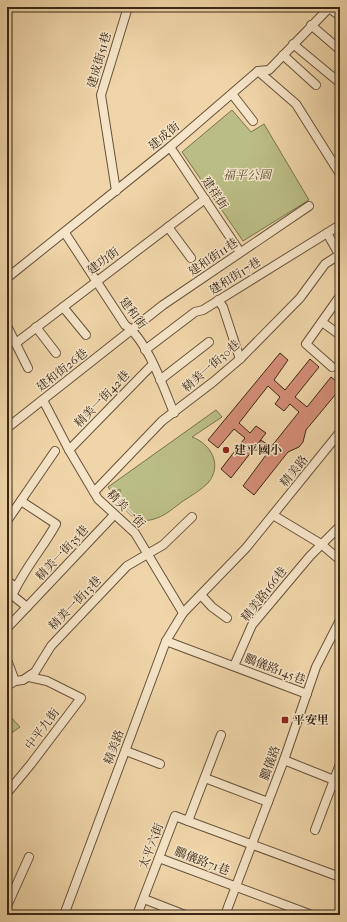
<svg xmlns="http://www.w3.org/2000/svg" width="347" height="922" font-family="'IM FELL French Canon','Noto Serif TC',serif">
	<rect width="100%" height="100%" fill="#efd5a9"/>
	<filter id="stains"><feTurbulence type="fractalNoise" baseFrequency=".005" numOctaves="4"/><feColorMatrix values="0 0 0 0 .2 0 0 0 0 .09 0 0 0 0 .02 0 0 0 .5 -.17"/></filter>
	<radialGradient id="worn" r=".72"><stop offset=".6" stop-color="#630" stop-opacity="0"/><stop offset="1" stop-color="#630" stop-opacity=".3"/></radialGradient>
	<g fill="#bbbd86" stroke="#7a724e">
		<polygon points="232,110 251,132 264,124 309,200 243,241 182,152"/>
		<path d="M 216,410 L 222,417 L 192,437 C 211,444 223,465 208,483 C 201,490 191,496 183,501 C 175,507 166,515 157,518 C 135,527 120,510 120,489 L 113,494 L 108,487 Z"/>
		<polygon points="7,713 20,727 7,736"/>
	</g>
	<polygon fill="#d48d78" stroke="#3a2816" points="280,353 288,360 274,380 285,390 310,359 319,367 295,397 307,407 331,377 340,384 340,389 306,430 303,442 299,447 288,452 254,495 243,486 266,455 256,447 261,440 271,447 299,412 290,404 284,411 275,404 280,397 268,386 239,423 250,433 256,426 266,433 231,478 221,469 245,438 234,429 218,448 208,440"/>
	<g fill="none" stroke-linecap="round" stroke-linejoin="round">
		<defs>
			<g id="minor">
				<polyline points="329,8 340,16"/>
				<polyline points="311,25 340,50"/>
				<polyline points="293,44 340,83"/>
				<polyline points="283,55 316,85"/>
				<polyline points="258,71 296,104 340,174"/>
				<polyline points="232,94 253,121"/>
				<polyline points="170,147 240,252"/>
				<polyline points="116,191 101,95 128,7"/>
				<polyline points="168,227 191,258"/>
				<path d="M 65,233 L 125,325 C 147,339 164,389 174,413"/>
				<polyline points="327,233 340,256"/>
				<polyline points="7,278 170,147 258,71 269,70 330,7"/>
				<polyline points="218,300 223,307 240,359"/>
				<polyline points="63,307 86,335"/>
				<polyline points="322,322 340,335"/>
				<polyline points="7,326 28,368"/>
				<polyline points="36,327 56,353"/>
				<polyline points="16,343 205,199"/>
				<polyline points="145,350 195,312 203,310 340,225"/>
				<polyline points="332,367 306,344 340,296"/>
				<polyline points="160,380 209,342"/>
				<polyline points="43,400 69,450 98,499 135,533 183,613"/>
				<polyline points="7,428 163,305 309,206"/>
				<polyline points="69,450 153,364"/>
				<polyline points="94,492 162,421 213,382 240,359 300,298 325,264 339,255"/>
				<polyline points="273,515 321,544 340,560"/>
				<polyline points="7,521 55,451"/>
				<polyline points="7,581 16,587"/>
				<polyline points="7,591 27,607 7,628"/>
				<path d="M 13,594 C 24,569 43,548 56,524 L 21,501"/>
				<polyline points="201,595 212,607 227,618"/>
				<polyline points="27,607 114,515"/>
				<polyline points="166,641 307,694"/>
				<polyline points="7,660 15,681"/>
				<polyline points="234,666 252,625 310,556 340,526"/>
				<polyline points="7,686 15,681 23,680 35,672 51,646 127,566 163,545 192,517"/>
				<polyline points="126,751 160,764"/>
				<polyline points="284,760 334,780 339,780"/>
				<polyline points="205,778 268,802"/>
				<polyline points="7,793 31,764 81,698 47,681 29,677"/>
				<polyline points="188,821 340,877"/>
				<polyline points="315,830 340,764"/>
				<polyline points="159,858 312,915"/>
				<polyline points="144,899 185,915"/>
				<polyline points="7,906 29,857"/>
				<polyline points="64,915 166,641 183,613 246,548 340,432"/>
				<polyline points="137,915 175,816 188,821 221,735"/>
				<polyline points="225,915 284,760 316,667 340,620"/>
			</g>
		</defs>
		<use href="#minor" stroke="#67533b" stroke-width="10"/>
		<use href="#minor" stroke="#f5e4c7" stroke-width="8"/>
	</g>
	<g fill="#8f2418" stroke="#f5e4c7" stroke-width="1.5">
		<circle cx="226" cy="450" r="4"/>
		<rect x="281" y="716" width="8" height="8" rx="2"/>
	</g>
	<g text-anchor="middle" stroke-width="3" stroke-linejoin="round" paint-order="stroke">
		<g font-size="12" fill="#3a2816" stroke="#f5e4c7">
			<text transform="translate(99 60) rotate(-74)" y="4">建成街51巷</text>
			<text transform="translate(164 136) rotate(-40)" y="4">建成街</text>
			<text transform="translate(215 193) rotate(56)" y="4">建祥街</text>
			<text transform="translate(213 257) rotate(-34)" y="4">建和街11巷</text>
			<text transform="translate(103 261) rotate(-37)" y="4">建功街</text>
			<text transform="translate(235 276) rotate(-32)" y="4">建和街17巷</text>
			<text transform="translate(133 313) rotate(53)" y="4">建和街</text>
			<text transform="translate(211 366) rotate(-41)" y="4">精美一街30巷</text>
			<text transform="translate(62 370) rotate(-38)" y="4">建和街26巷</text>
			<text transform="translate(102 399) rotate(-46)" y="4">精美一街42巷</text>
			<text transform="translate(294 471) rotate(-51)" y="4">精美路</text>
			<text transform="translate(126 509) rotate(45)" y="4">精美一街</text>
			<text transform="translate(62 553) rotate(-47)" y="4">精美一街35巷</text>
			<text transform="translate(264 594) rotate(-52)" y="4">精美路166巷</text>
			<text transform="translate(75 603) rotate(-46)" y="4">精美一街13巷</text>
			<text transform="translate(275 669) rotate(21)" y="4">鵬儀路145巷</text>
			<text transform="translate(42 729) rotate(-53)" y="4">中平九街</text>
			<text transform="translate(114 747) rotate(-70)" y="4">精美路</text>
			<text transform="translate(270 763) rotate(-70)" y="4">鵬儀路</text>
			<text transform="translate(151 846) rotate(-69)" y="4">太平六街</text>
			<text transform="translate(202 861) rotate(21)" y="4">鵬儀路71巷</text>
		</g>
		<g font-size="12" font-style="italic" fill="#5a4d32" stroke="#f5e4c7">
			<text x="247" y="179">福平公園</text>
		</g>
		<g font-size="12" font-weight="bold" fill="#3a2816" stroke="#f5e4c7" text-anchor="start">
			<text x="234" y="454">建平國小</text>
			<text x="293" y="724">平安里</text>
		</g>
	</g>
	<rect width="347" height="922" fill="none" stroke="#efd5a9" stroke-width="24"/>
	<rect x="8" y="8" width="331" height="906" fill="none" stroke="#3a2816" stroke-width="2"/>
	<rect x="12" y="12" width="323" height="898" fill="none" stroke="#3a2816"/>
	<rect width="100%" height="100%" filter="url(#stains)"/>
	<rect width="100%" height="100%" fill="url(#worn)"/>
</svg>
